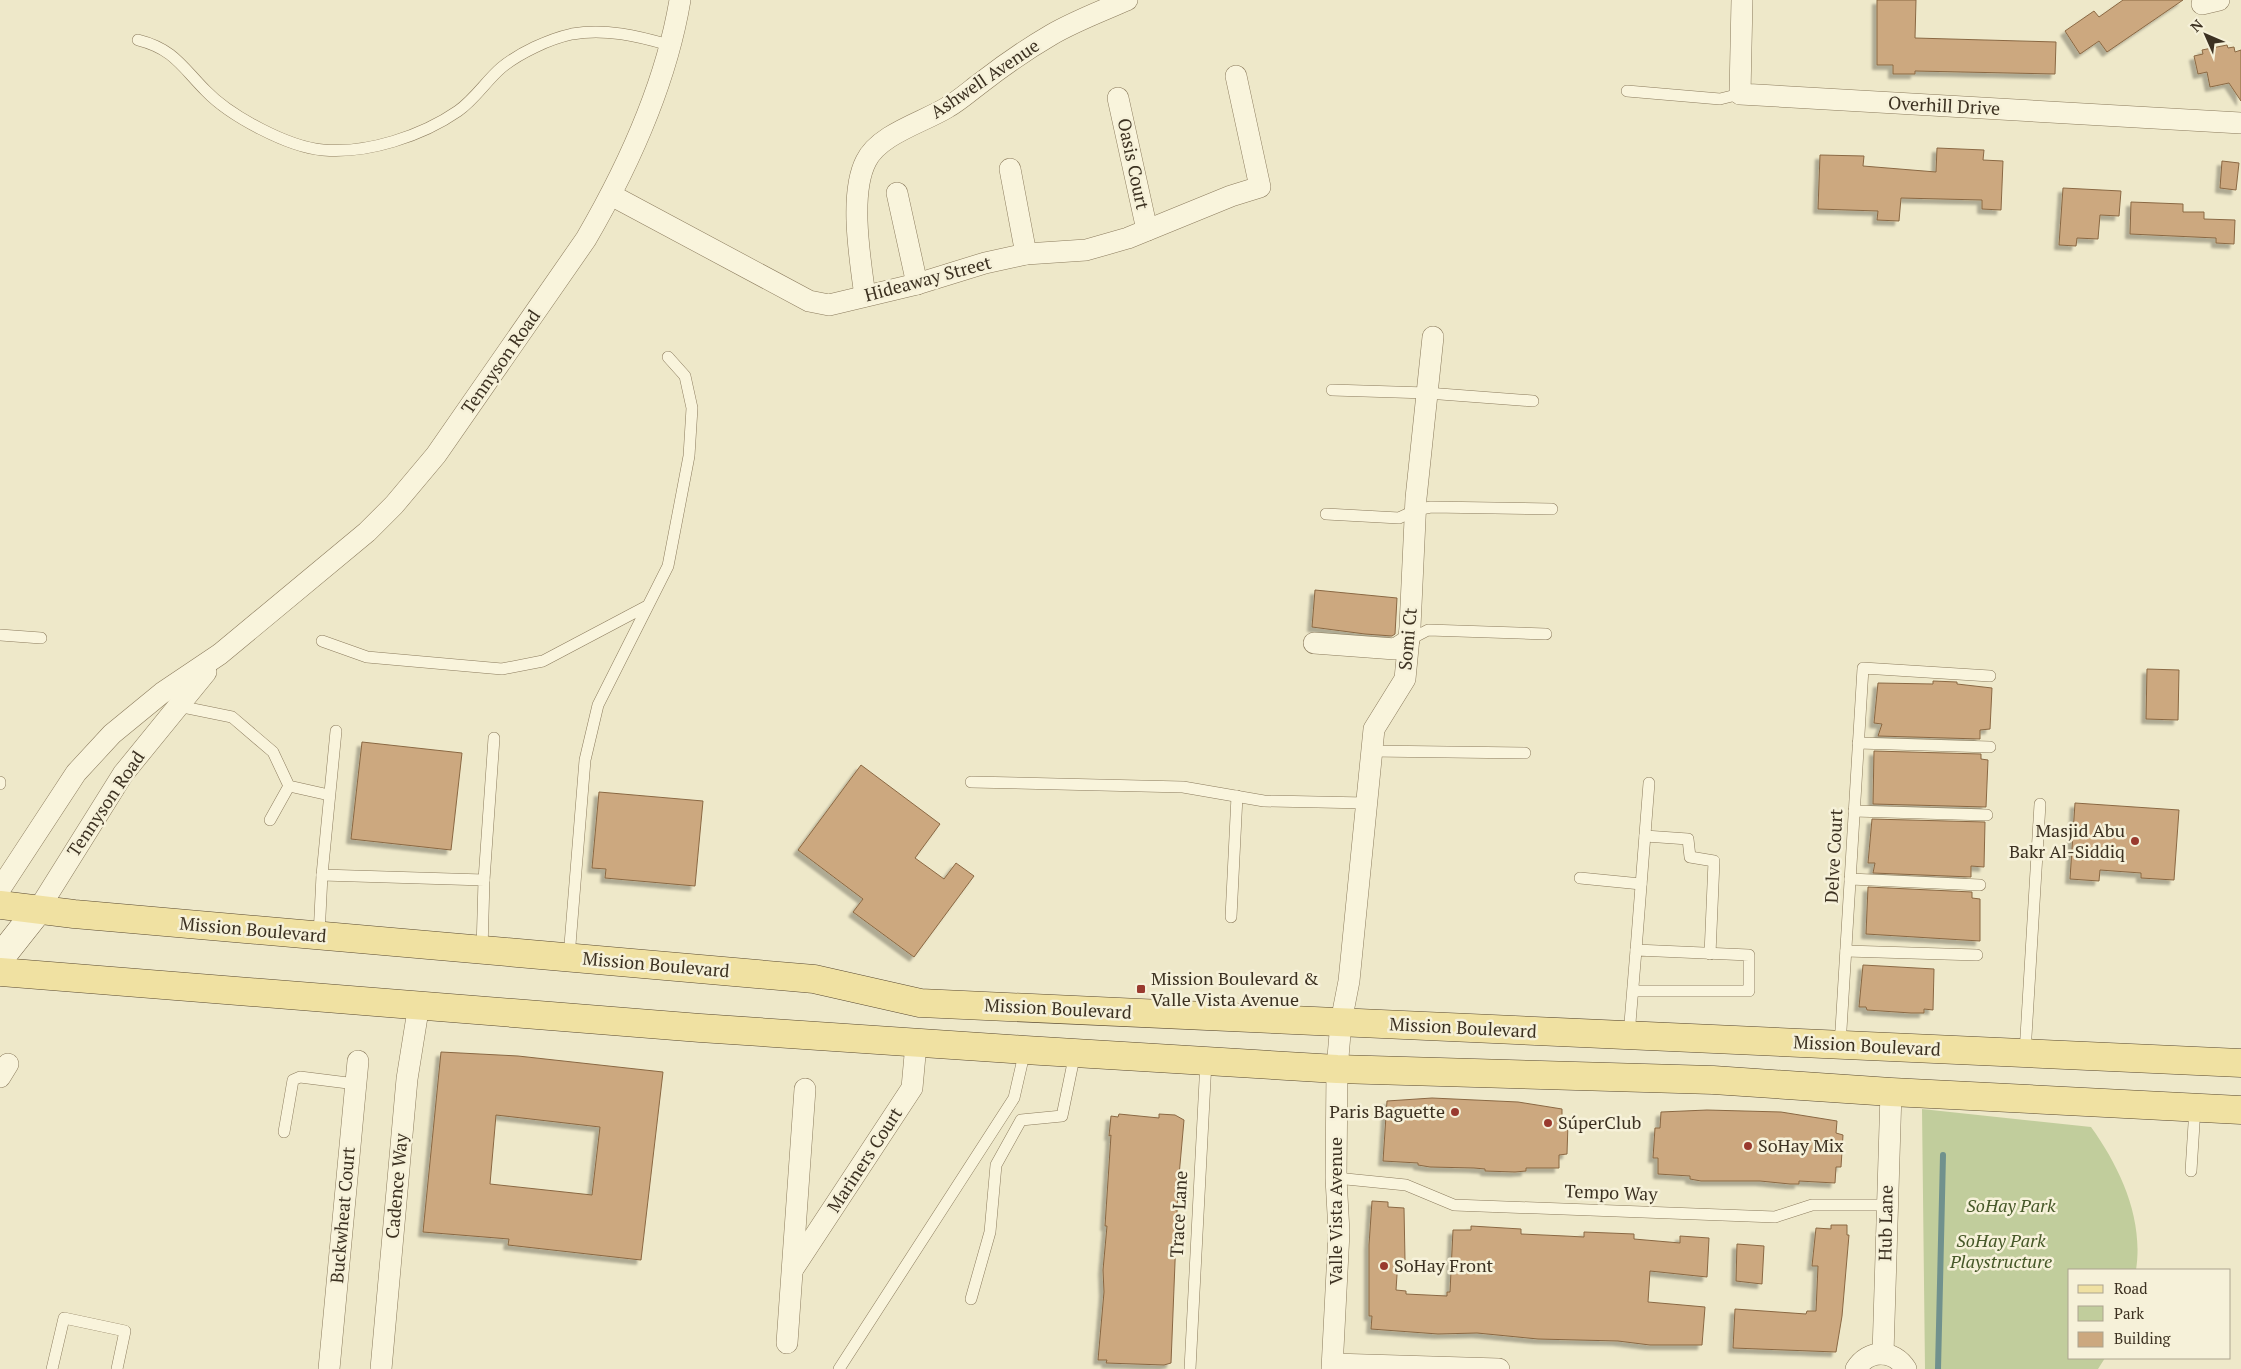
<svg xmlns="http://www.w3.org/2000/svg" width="2241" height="1369" font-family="'PT Serif',serif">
	<defs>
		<filter id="shadow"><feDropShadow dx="-4.5" dy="4.5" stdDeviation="1" flood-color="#0004"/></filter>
	</defs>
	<rect width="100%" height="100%" fill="#eee8c9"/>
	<path fill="#c1cd9c" d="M 1922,1109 L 2091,1127 C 2120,1167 2144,1219 2136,1270 L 2070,1270 L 2070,1358 L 2105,1358 L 2098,1369 L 1925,1369 Z"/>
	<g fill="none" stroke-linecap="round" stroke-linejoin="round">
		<polyline stroke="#70918d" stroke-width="6" points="1938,1369 1943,1155"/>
	</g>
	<g fill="#cca87f" stroke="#8a6843" fill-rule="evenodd" filter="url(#shadow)">
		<polygon points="1877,0 1916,0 1915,38 2056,42 2055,74 1915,71 1915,74 1893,74 1893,65 1877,65"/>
		<polygon points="2123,0 2183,0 2107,52 2099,41 2080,54 2065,31 2094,11 2099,17"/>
		<polygon points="2227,45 2228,48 2234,47 2235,52 2241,50 2241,101 2229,83 2210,87 2207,72 2198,74 2194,56 2203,54 2202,50"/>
		<polygon points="1937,148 1984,150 1983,160 2003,161 2001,210 1982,209 1982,200 1901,198 1899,221 1877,220 1878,211 1818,209 1820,155 1864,156 1863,166 1936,172"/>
		<polygon points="2222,161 2239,163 2236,190 2220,188"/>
		<polygon points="2063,188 2121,191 2119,216 2100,215 2098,239 2077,238 2076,246 2059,245"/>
		<polygon points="2131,202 2183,204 2183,212 2204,212 2204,219 2235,220 2234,244 2216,243 2216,238 2130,234"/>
		<polygon points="1315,590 1397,598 1395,634 1392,636 1365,634 1312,627"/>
		<polygon points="2147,669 2179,670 2178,720 2146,719"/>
		<polygon points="1933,681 1957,682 1957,684 1992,688 1990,729 1980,730 1980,739 1878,736 1882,724 1874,723 1878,683 1933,684"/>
		<polygon points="362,742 462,753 451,850 351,839"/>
		<polygon points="1874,751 1981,754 1981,759 1988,760 1986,807 1873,804"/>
		<polygon points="861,765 940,824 915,858 944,879 956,863 974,876 914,957 853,912 863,899 798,850"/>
		<polygon points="599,792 703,801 695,886 605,878 606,869 592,868"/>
		<polygon points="2075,803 2179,810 2174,880 2141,878 2141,873 2100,870 2099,881 2070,879"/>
		<polygon points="1872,819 1985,822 1984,867 1971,866 1971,877 1873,873 1875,863 1868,863"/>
		<polygon points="1868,887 1972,892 1972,898 1980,899 1980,941 1866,934"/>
		<polygon points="1863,965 1934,969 1933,1010 1924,1009 1924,1013 1911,1013 1867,1010 1866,1007 1859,1007"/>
		<path d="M 441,1052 L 518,1056 L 663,1072 L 641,1260 L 508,1245 L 509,1239 L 423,1232 ZM 496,1115 L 600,1127 L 592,1195 L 490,1184 Z"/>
		<polygon points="1432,1098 1518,1102 1562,1109 1562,1121 1568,1123 1567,1154 1559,1155 1559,1168 1526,1168 1526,1171 1515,1172 1485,1171 1485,1169 1474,1168 1430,1167 1418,1165 1418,1163 1383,1161 1387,1101"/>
		<polygon points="1707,1110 1781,1112 1837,1121 1836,1133 1843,1135 1841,1167 1836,1167 1835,1183 1799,1181 1799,1184 1790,1184 1760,1181 1701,1181 1690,1179 1690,1176 1658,1174 1658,1158 1653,1158 1655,1128 1660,1128 1661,1112"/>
		<polygon points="1119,1114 1159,1118 1159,1114 1175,1115 1184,1120 1178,1187 1171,1363 1164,1365 1106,1363 1107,1360 1098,1360 1104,1292 1103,1270 1107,1226 1105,1226 1111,1135 1109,1136 1111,1116 1118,1117"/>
		<polygon points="1372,1201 1388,1202 1388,1207 1404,1208 1405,1260 1398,1260 1396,1290 1406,1291 1406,1294 1447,1296 1447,1292 1450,1292 1453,1230 1471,1230 1471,1226 1521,1229 1521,1234 1565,1236 1584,1237 1584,1232 1634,1234 1634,1239 1680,1243 1680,1236 1709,1238 1707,1277 1650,1271 1648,1302 1705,1307 1702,1345 1650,1345 1618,1341 1538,1339 1477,1333 1438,1334 1371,1329 1372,1316 1369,1316 1369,1245"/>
		<polygon points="1831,1225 1847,1225 1847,1235 1849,1235 1842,1316 1836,1352 1733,1348 1735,1309 1806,1314 1807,1311 1816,1311 1818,1266 1812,1266 1816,1228 1831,1229"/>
		<polygon points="1737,1244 1764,1246 1762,1284 1736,1281"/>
	</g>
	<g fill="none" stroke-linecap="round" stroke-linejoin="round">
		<defs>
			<g id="lane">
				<path d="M 138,40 C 174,49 182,67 206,91 C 230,116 288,147 323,150 C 367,154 422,136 458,111 C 475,99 486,81 501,68 C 519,53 549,39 572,34 C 605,28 638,36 669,45"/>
				<polyline points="1627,91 1720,99 1740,94"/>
				<polyline points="1332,390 1427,393 1533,401"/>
				<polyline points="1326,514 1399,518 1416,510 1431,507 1552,509"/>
				<polyline points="0,635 41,638"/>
				<polyline points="1409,640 1428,630 1546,634"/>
				<polyline points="322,641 367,657 502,669 543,661 647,606"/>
				<polyline points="178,706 232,717 273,752 289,786 329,795"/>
				<polyline points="1858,743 1990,747"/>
				<polyline points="1371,751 1525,753"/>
				<polyline points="0,782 0,784"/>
				<polyline points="971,782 1183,787 1264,801 1366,803"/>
				<polyline points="1854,811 1987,815"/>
				<polyline points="270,820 289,786"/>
				<polyline points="1645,836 1688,839 1690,857 1714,861 1710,954"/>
				<polyline points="322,875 484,880 482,950"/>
				<polyline points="1580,878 1641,884"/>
				<polyline points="1850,879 1980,885"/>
				<polyline points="484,880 494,738"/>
				<polyline points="1231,917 1237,796"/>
				<polyline points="319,936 322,875 336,731"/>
				<polyline points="1636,950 1649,783"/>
				<polyline points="1846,951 1977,955"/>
				<polyline points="569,957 585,760 598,705 668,566 689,456 692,408 685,376 668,357"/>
				<polyline points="1629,1035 1636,950 1749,955 1749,991 1633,991"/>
				<polyline points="1840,1046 1863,668 1990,676"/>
				<polyline points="2025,1053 2040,804"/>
				<polyline points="284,1132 293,1080 300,1077 356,1084"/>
				<polyline points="2191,1171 2195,1108"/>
				<polyline points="1336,1178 1406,1185 1454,1205 1775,1217 1812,1205 1887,1205"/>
				<polyline points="971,1299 990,1232 996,1165 1021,1120 1062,1116 1075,1053"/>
				<polyline points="52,1369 64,1318 125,1331 117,1369"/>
				<polyline points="839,1369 1014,1098 1025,1050"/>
				<polyline points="1190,1369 1206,1061"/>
			</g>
			<g id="street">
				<polyline points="1742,0 1740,94 2241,123"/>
				<polyline points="2202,4 2219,0"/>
				<polyline points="1118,98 1147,230"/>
				<polyline points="1010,169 1026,254"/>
				<polyline points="897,193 917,284"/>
				<polyline points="611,195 809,301 829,305 917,284 985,263 1026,254 1086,250 1128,238 1231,196 1260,187 1236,76"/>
				<path d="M 865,296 C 860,259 849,194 866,161 C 879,134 924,122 948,107 C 960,100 971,90 982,82 C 1004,65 1027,49 1051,35 C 1075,21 1102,11 1127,0"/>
				<polyline points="1314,643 1395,649 1409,640"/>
				<path d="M 0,889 L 76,773 L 112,734 L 162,693 L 220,654 L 367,532 L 394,505 L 436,455 L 586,239 C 629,165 666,84 680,0"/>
				<polyline points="38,910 123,774 206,672"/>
				<polyline points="0,1077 8,1064"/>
				<polyline points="793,1269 912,1088 916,1044"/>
				<polyline points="787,1343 805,1089"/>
				<polyline points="1883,1354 1891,1092"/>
				<polyline points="1333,1364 1499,1369"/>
				<polyline points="329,1369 358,1061"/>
				<polyline points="381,1369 407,1079 419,1004"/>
				<polyline points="1332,1369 1339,1232 1336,1178 1337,1069 1341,1022 1349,981 1374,729 1405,679 1410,627 1416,498 1433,337"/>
				<path d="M 1856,1369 C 1868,1349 1894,1349 1906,1369"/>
			</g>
			<polyline id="secondary" points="0,958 38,910"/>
			<g id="primary">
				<polyline points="0,905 74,914 814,979 920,1003 2241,1063"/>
				<polyline points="0,972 700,1028 1025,1050 1337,1069 1713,1080 1891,1092 2241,1110"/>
			</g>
		</defs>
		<use href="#lane" stroke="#8b7b5d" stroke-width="12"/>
		<use href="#street" stroke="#8b7b5d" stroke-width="22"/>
		<use href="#secondary" stroke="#6d5c40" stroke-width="29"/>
		<use href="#primary" stroke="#594931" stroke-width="29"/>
		<use href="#lane" stroke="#f9f4dc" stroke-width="11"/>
		<use href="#street" stroke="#f9f4dc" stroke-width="21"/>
		<use href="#secondary" stroke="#f9f4dc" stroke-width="28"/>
		<use href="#primary" stroke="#f0e1a2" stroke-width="28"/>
	</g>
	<g fill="#993a2e" stroke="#f6f1d9" stroke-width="2">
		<circle cx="2135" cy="841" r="5"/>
		<rect x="1136" y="984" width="10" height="10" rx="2.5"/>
		<circle cx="1455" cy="1112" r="5"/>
		<circle cx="1548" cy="1123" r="5"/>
		<circle cx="1748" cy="1146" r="5"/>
		<circle cx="1384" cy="1266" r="5"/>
	</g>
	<g text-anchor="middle" stroke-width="5" stroke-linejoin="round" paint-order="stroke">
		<g font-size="18" fill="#3c3121" stroke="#f6f1d9">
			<text transform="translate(985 79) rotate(-34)" y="6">Ashwell Avenue</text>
			<text transform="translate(1944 106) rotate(3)" y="6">Overhill Drive</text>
			<text transform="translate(1133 164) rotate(78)" y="6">Oasis Court</text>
			<text transform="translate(928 279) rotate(-15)" y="6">Hideaway Street</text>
			<text transform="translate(501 362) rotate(-55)" y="6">Tennyson Road</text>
			<text transform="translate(1408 639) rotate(-85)" y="6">Somi Ct</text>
			<text transform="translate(106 804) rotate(-56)" y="6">Tennyson Road</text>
			<text transform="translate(1834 856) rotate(-87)" y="6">Delve Court</text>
			<text transform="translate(253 930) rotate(5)" y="6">Mission Boulevard</text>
			<text transform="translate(656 965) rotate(5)" y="6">Mission Boulevard</text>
			<text transform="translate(1058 1009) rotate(3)" y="6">Mission Boulevard</text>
			<text transform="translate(1463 1028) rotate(3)" y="6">Mission Boulevard</text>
			<text transform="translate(1867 1046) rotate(3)" y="6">Mission Boulevard</text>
			<text transform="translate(865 1160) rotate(-57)" y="6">Mariners Court</text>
			<text transform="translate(397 1186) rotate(-85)" y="6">Cadence Way</text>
			<text transform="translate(1611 1193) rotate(2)" y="6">Tempo Way</text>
			<text transform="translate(1336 1211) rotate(-90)" y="6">Valle Vista Avenue</text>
			<text transform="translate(1179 1214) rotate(-87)" y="6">Trace Lane</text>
			<text transform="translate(343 1215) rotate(-85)" y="6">Buckwheat Court</text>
			<text transform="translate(1886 1223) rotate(-89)" y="6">Hub Lane</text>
		</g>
		<g font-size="18" fill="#3c3121" stroke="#f6f1d9" text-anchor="start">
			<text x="2125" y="837" text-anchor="end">Masjid Abu<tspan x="2125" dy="21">Bakr Al-Siddiq</tspan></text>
			<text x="1151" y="985">Mission Boulevard &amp;<tspan x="1151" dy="21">Valle Vista Avenue</tspan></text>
			<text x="1445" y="1118" text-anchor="end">Paris Baguette</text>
			<text x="1558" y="1129">SúperClub</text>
			<text x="1758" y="1152">SoHay Mix</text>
			<text x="1394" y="1272">SoHay Front</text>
		</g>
		<g font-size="18" font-style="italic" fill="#465828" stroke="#f6f1d9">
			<text x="2011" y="1212">SoHay Park</text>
			<text x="2001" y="1247">SoHay Park<tspan x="2001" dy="21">Playstructure</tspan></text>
		</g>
	</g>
	<rect x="2068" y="1269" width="162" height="90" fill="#f6f1d9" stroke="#aca48f"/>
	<rect x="2078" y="1285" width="25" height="8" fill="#f0e1a2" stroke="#aca48f"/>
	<text x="2114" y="1294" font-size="15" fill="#3c3121">Road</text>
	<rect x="2078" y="1306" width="25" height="15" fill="#c1cd9c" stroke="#aca48f"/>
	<text x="2114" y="1319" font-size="15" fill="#3c3121">Park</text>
	<rect x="2078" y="1332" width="25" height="15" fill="#cca87f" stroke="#aca48f"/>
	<text x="2114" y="1344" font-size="15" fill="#3c3121">Building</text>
	<g transform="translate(2206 35) rotate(315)" stroke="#f6f1d9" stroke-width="4" paint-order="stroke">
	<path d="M0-4L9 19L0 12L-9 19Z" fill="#3c3121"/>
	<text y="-8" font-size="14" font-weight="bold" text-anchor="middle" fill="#3c3121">N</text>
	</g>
</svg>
